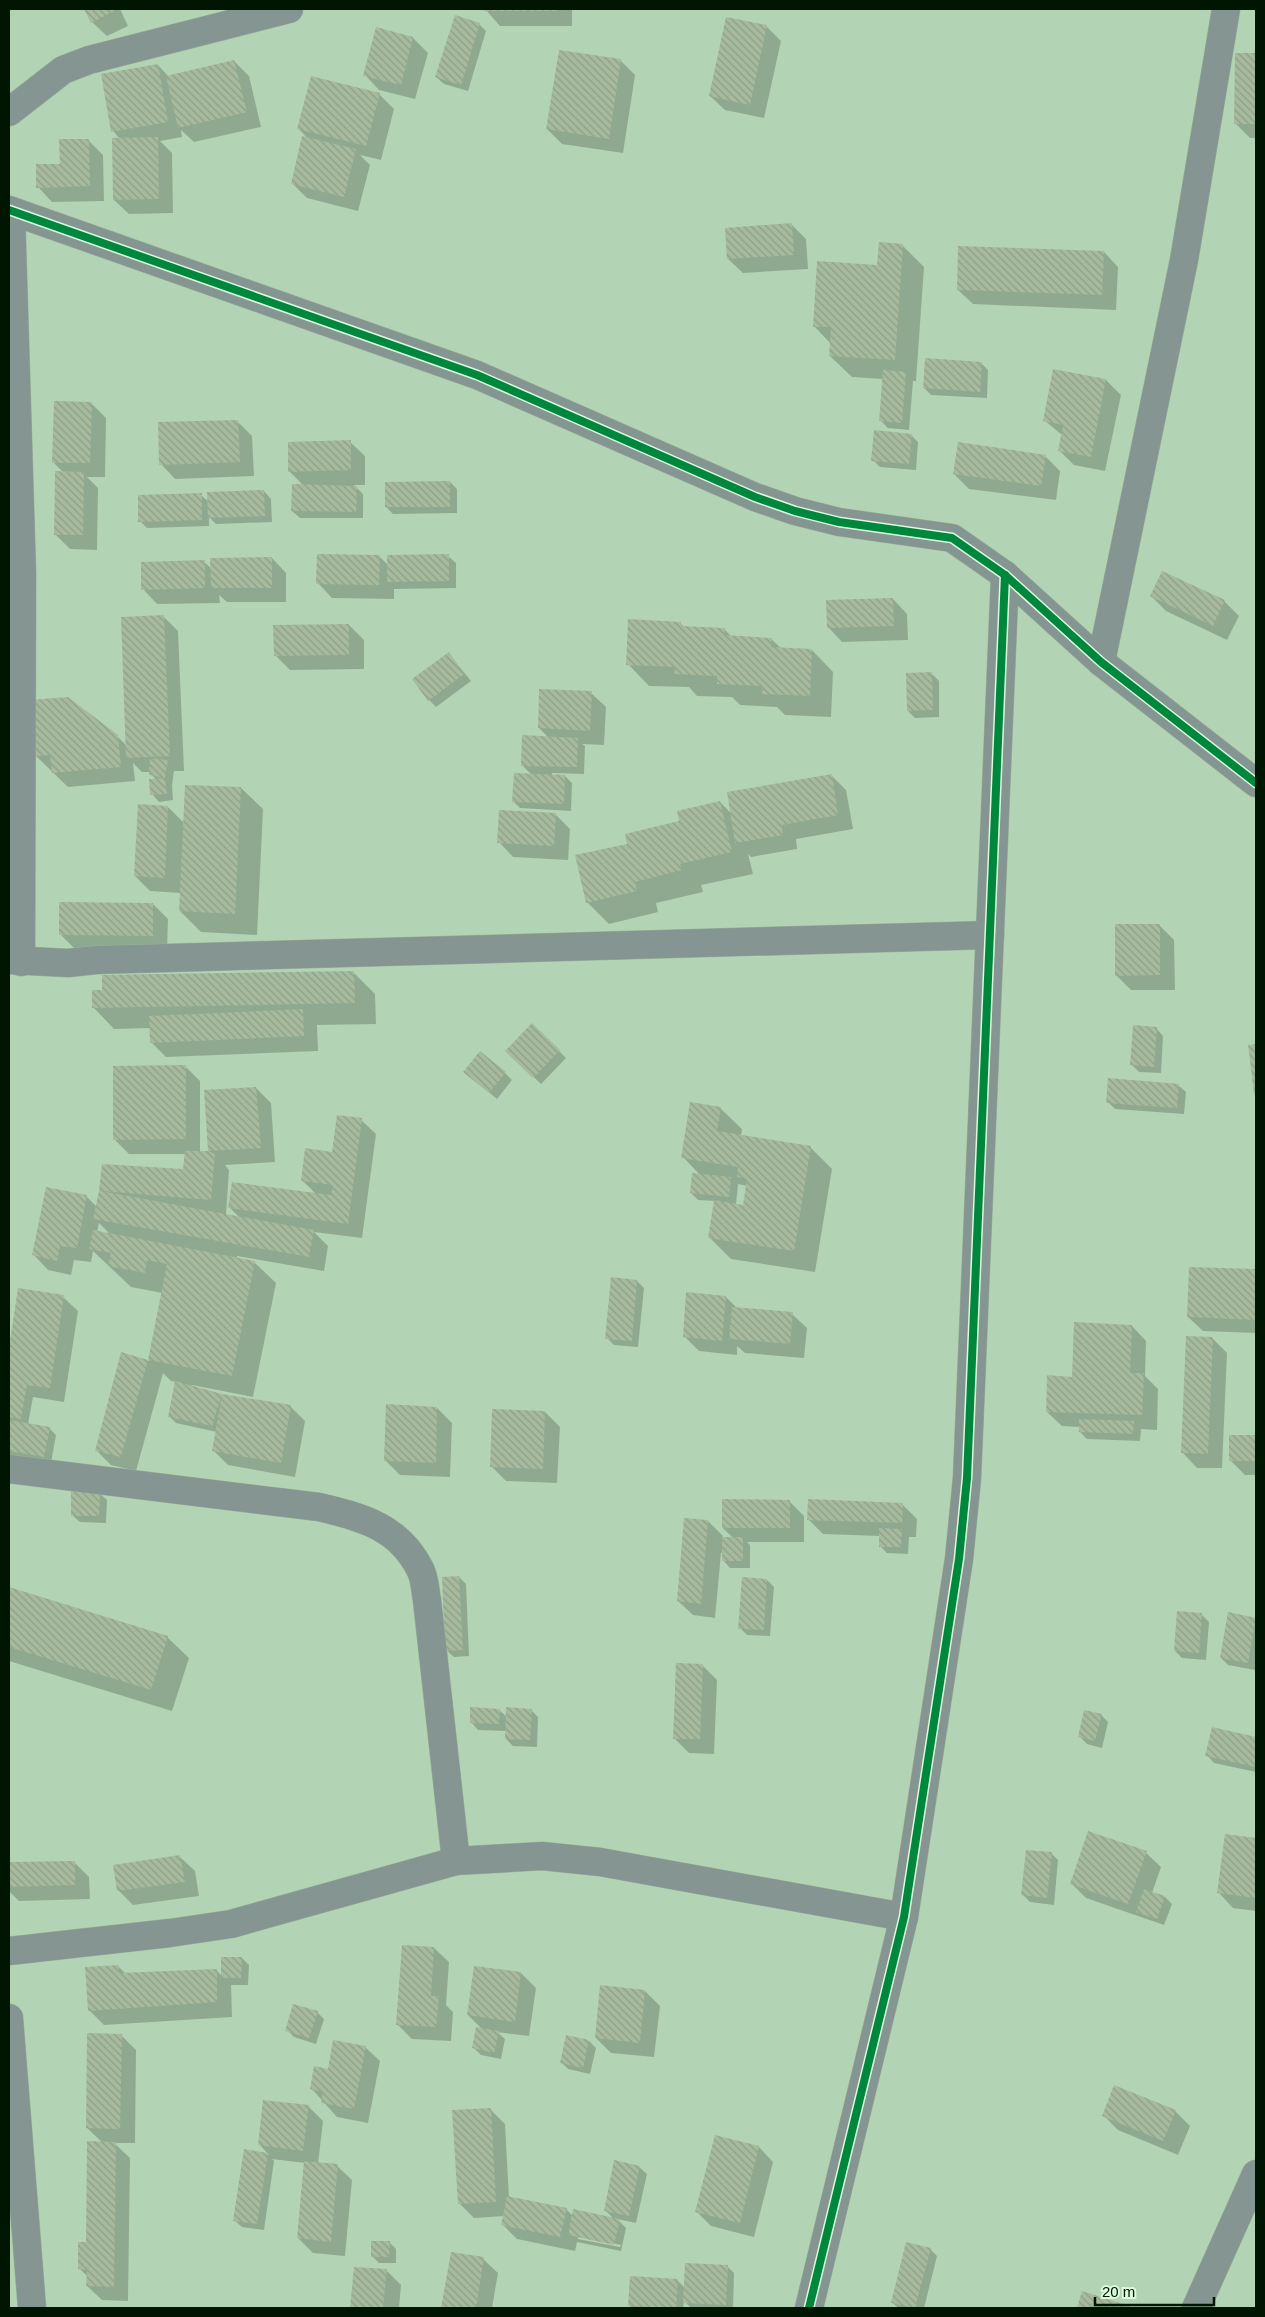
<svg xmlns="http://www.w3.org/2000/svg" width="1265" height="2317" font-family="Helvetica,sans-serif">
	<defs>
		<pattern id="building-back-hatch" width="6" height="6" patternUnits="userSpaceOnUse" patternTransform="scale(1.25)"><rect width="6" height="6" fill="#a6ba9d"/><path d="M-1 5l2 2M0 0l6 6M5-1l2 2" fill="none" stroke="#8d9f86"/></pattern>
	</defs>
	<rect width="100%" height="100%" fill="#b3d4b4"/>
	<g fill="#0003" fill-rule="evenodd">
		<polygon points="86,9 120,9 128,26 107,36 92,22"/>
		<polygon points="485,9 572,9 572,26 500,26"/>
		<polygon points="479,24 486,31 468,91 444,84 436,77"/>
		<polygon points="766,26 781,41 764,118 725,110 710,96"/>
		<polygon points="377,29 413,38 428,53 415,99 379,90 365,75"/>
		<polygon points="1237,54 1256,55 1256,138 1250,138 1235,123"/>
		<polygon points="620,60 635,75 623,153 562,144 547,129"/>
		<polygon points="234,61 249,76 261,127 194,142 181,130 182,137 160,141 172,153 173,213 129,214 114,200 120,139 113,131 158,65 169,77"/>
		<polygon points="379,94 394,109 381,160 360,155 370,165 358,211 307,198 292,183 308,139 299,129"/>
		<polygon points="89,141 103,155 104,201 52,202 38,187"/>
		<polygon points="791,224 806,239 808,269 743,273 728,259"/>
		<polygon points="902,245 924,267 916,381 913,381 909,430 888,428 881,421 883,379 852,377 830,356 831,344 814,326"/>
		<polygon points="1104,252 1118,267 1116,310 973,304 958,290"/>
		<polygon points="981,363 988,370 987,398 931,395 924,388"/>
		<polygon points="1054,370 1106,380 1121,395 1105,471 1074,465 1059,450 1062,435 1044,420"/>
		<polygon points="91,403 106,418 105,477 87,477 98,488 97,550 70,549 55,534 64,473 53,462"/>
		<polygon points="237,421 252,436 254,476 175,479 161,464"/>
		<polygon points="911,435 918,442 916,470 880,467 873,460"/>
		<polygon points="350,442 365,456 365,485 354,485 363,494 363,518 300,518 292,511 304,486 289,471"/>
		<polygon points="1045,456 1060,471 1056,500 969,489 954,474"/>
		<polygon points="450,482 457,489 457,513 393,514 386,507"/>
		<polygon points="264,491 271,499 272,522 216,524 209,517 209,526 147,528 140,521 201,495 209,502"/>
		<polygon points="379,556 388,565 448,556 456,563 456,588 394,589 394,599 332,598 318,583"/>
		<polygon points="272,558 286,573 286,602 227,602 219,595 220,603 157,604 143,589 204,562 212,569"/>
		<polygon points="1163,572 1224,601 1239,616 1227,640 1166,611 1151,596"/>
		<polygon points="893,599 907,614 908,640 842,642 828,627"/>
		<polygon points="164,617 178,631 184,771 174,771 172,786 173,800 159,802 152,794 156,780 150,772 142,772 133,763 135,781 68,787 36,756 117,736 127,746"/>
		<polygon points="680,623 684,627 724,629 732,637 771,639 782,649 812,650 833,672 831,717 785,715 777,707 740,705 732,697 697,696 689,687 649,686 628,664"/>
		<polygon points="349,625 364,640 364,669 290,670 275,655"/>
		<polygon points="449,654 471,681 436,707 429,700"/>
		<polygon points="932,674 939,681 939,717 915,718 908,711"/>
		<polygon points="591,693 606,707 604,745 582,744 585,746 584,774 552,773 552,775 565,776 572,783 571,811 520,808 513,801 532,775 522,765 549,738 539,728"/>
		<polygon points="831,775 846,790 853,829 796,839 797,849 751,857 748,854 753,874 701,885 703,892 656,903 658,912 609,924 587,902 629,845 720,802 732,814"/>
		<polygon points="241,788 263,809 257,935 201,932 180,911 181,893 150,891 135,876 168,807 184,823"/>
		<polygon points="555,814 570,829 568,860 513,857 499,842"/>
		<polygon points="153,904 168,919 167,950 75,949 60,934"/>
		<polygon points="1159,925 1174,940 1175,990 1131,990 1117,976"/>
		<polygon points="354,973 375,994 376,1024 317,1025 318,1051 166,1057 151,1042 150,1028 114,1029 93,1007"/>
		<polygon points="532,1024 566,1058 541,1084 506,1051"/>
		<polygon points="1156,1028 1163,1036 1161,1073 1139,1072 1132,1065"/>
		<path d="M 185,1066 L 200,1081 L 200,1152 L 209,1152 L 205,1091 L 256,1088 L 271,1103 L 275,1162 L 225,1165 L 229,1170 L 226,1215 L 240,1218 L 230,1208 L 316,1194 L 302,1180 L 333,1153 L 361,1120 L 376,1134 L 362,1238 L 314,1232 L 328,1246 L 324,1271 L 237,1256 L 237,1259 L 254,1262 L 276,1283 L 253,1397 L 192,1385 L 191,1387 L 221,1395 L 290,1406 L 305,1421 L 295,1477 L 228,1465 L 213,1450 L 217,1432 L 176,1423 L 169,1416 L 176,1382 L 171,1381 L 163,1373 L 136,1471 L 111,1465 L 96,1450 L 122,1354 L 149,1361 L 162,1293 L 131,1287 L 93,1251 L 91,1262 L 74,1260 L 71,1275 L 48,1270 L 34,1255 L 86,1196 L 97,1207 L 103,1165 L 184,1171 L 186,1154 L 129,1154 L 114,1139 ZM 99,1223 L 110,1234 L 97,1232 Z"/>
		<polygon points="465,1072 505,1073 512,1080 497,1099"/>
		<polygon points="1178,1085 1186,1092 1184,1114 1115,1109 1108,1102"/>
		<path d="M 720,1108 L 742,1129 L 741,1136 L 810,1147 L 832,1169 L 815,1272 L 731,1259 L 709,1237 L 715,1201 L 698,1200 L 691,1193 L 701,1176 L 683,1157 ZM 738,1184 L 748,1186 L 744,1206 L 736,1205 Z"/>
		<polygon points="1190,1268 1256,1271 1256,1333 1203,1331 1188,1317"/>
		<polygon points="637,1281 644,1288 638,1347 614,1345 607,1338"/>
		<polygon points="20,1290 63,1297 78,1311 64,1402 33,1397 28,1424 49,1428 56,1435 51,1463 9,1456 9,1356"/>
		<polygon points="726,1297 738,1309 792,1314 807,1328 804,1358 745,1353 737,1346 737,1355 699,1351 684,1336"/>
		<polygon points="1132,1326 1146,1341 1145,1376 1158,1389 1157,1430 1141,1429 1140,1441 1087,1439 1080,1432 1080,1427 1062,1426 1047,1412 1073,1378"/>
		<polygon points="1212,1338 1227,1353 1222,1468 1197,1468 1183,1453"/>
		<polygon points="437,1408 452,1423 450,1477 400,1475 385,1460"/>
		<polygon points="545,1412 560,1427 557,1483 506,1481 491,1466"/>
		<polygon points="1230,1436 1256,1437 1256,1475 1245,1475 1230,1460"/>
		<polygon points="99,1493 107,1500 106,1523 80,1522 72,1515"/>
		<polygon points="789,1501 804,1516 804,1542 747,1542 750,1545 750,1568 730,1568 723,1560 723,1553 721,1553 715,1618 693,1615 678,1601 708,1521 723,1536 722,1538 733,1538 723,1528"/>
		<polygon points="902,1504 917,1519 916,1537 909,1537 908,1554 887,1553 880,1546 880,1536 823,1534 808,1519"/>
		<polygon points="459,1577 466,1584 469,1656 454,1657 446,1650"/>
		<polygon points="767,1580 774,1587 770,1636 747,1635 740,1628"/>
		<polygon points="9,1589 167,1637 189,1658 172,1711 9,1661"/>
		<polygon points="1229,1614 1256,1619 1255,1670 1228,1665 1221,1658"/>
		<polygon points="1202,1615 1209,1622 1206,1660 1182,1658 1175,1651"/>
		<polygon points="702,1665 717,1680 714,1754 689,1753 674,1738"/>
		<polygon points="499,1710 507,1717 531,1710 538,1717 537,1747 513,1746 506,1739 506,1731 478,1730 471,1722"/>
		<polygon points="1101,1715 1108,1722 1102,1748 1087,1744 1080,1737"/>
		<polygon points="1213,1728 1256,1738 1256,1772 1214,1763 1207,1755"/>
		<polygon points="9,1793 9,1864 74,1862 89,1877 90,1899 19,1901 9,1891"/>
		<polygon points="1226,1836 1256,1840 1256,1911 1233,1908 1219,1893"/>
		<polygon points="1051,1853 1058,1860 1054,1905 1030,1902 1023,1895"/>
		<polygon points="1146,1853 1161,1867 1152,1893 1165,1897 1172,1904 1164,1925 1086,1898 1071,1883"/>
		<polygon points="180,1857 195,1871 199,1896 133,1905 118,1890"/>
		<polygon points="434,1948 449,1962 446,2005 453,2012 451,2041 412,2039 397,2024"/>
		<polygon points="242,1958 249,1965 248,1985 231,1985 232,2017 104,2025 89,2010 118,1966 126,1974 216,1970 222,1976"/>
		<polygon points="521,1973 536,1988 529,2036 497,2032 505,2039 501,2059 481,2055 474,2048 483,2030 468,2015"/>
		<polygon points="601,1987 645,1991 660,2006 654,2057 611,2053 596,2038"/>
		<polygon points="317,2012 324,2019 316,2044 294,2037 287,2030"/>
		<polygon points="121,2035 136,2050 135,2143 114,2143 130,2158 128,2301 102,2300 87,2286 88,2277 80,2269 87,2244 103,2143 87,2128"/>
		<polygon points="589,2041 596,2048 590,2074 568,2069 561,2062"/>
		<polygon points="365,2047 380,2061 368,2123 337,2117 311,2088 329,2070"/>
		<polygon points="308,2106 323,2121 318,2164 337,2166 352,2180 345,2256 313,2253 298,2238 305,2163 272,2159 274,2161 264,2230 242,2227 234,2220 245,2151 269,2155 260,2145"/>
		<path d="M 490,2109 L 505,2124 L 509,2198 L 566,2209 L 573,2216 L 614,2219 L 605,2210 L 639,2167 L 647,2174 L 636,2223 L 617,2219 L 626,2228 L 621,2251 L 577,2242 L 575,2251 L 517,2239 L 502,2224 L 504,2216 L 474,2218 L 459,2203 ZM 578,2236 L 621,2245 L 620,2247 L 578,2239 Z"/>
		<polygon points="1175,2111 1190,2126 1178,2155 1118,2130 1103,2115"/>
		<polygon points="759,2147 773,2162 754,2237 711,2226 697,2212"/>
		<polygon points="389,2242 396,2249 396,2263 379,2263 372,2256"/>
		<polygon points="930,2249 937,2256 924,2308 898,2308 892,2302"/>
		<polygon points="452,2254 483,2259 498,2273 492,2308 443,2308"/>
		<polygon points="727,2266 734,2273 733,2308 691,2308 684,2301 683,2308 632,2308 629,2305 677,2280 685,2288"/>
		<polygon points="355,2268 386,2270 401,2285 399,2308 351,2308"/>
		<polygon points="1083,2292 1128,2307 1129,2308 1078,2308"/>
	</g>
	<g fill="url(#building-back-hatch)">
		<polygon points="84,9 113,9 114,11 91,23"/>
		<rect x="484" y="9" width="73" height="2"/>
		<polygon points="455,15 480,23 461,85 435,77"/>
		<polygon points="726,17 767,25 750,105 709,96"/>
		<polygon points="376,27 413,37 401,85 363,76"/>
		<polygon points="559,50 621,59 609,139 546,129"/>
		<polygon points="1235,53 1256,53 1256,124 1234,124"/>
		<polygon points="234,60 247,112 178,128 166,76"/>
		<polygon points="158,64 168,122 111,132 101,74"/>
		<polygon points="311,76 380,93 366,146 297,129"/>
		<polygon points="302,136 356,149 344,197 291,184"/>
		<polygon points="158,137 159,199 113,200 112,138"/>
		<polygon points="59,139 89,139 90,186 36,188 36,164 60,164"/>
		<polygon points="792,223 794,255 727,259 725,228"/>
		<polygon points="879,242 903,244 895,360 829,356 831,327 813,327 817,261 877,265"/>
		<polygon points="958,246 1104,251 1102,295 957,290"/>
		<polygon points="925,358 982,362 980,392 923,388"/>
		<polygon points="1053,369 1106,379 1091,457 1058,451 1063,425 1043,421"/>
		<polygon points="883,370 906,372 902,423 879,421"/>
		<polygon points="54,401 92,402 90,463 52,463"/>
		<polygon points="238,420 240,462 159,465 158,422"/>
		<polygon points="874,430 912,434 909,464 871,461"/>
		<polygon points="351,440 351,470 288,472 288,442"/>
		<polygon points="958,442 1046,455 1041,486 953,474"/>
		<polygon points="55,471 84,472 83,535 54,535"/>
		<polygon points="450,481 450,507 385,507 385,482"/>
		<polygon points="292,484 357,486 356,512 291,511"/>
		<polygon points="264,490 265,516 208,518 207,492"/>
		<polygon points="202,493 202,520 138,522 138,495"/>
		<polygon points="317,554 380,555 379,585 316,584"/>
		<polygon points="449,554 449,581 387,582 387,555"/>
		<polygon points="272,557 272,588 211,588 210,558"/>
		<polygon points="205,560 205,588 141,590 141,562"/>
		<polygon points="1162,571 1225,600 1213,626 1150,596"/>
		<polygon points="893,598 894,626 827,628 826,600"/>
		<polygon points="164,615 170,756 126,758 121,617"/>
		<polygon points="628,619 681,622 681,626 725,628 724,635 772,638 771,647 812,649 810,696 762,694 763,686 717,684 717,676 674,674 675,667 626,665"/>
		<polygon points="349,624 349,655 274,656 273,625"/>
		<polygon points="449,652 464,674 428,701 412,679"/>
		<polygon points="932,672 933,710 907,711 906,673"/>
		<polygon points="539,689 592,691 590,731 538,728"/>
		<polygon points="68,697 118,735 121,767 52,773 50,755 35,756 30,700"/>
		<polygon points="522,735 578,738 577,767 521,766"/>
		<polygon points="150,758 168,760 165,778 149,775"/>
		<polygon points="514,773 565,775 564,804 512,802"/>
		<polygon points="832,774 838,815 782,825 783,835 735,843 727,792"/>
		<polygon points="165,778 167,794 150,795 149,779"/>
		<polygon points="185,785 241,787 235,914 179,911"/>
		<polygon points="720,801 732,852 680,864 682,870 635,882 637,891 586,903 575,855 627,844 625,834 679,821 677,811"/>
		<polygon points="138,804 168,806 165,878 134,876"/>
		<polygon points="499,810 556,813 554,846 497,843"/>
		<polygon points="59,902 153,903 153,936 59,935"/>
		<polygon points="1115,924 1160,924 1160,975 1115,976"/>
		<polygon points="354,971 355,1003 92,1008 92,990 102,990 102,975"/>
		<polygon points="303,1009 304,1036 150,1043 149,1016"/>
		<polygon points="532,1023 560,1050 533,1078 505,1051"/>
		<polygon points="1133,1025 1157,1027 1154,1067 1130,1065"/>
		<polygon points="1256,1044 1256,1094 1254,1094 1248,1045"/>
		<polygon points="480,1051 506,1072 489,1093 463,1072"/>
		<polygon points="186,1065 186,1139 113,1140 113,1066"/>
		<polygon points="1108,1078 1179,1084 1177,1108 1106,1103"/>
		<polygon points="256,1087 261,1148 208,1151 204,1090"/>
		<polygon points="690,1102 721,1107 717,1131 811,1146 794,1251 708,1238 714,1200 743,1205 747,1179 737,1177 738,1167 681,1158"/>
		<polygon points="337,1115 362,1118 348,1224 228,1208 232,1182 331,1195 333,1185 301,1181 305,1148 332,1152"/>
		<polygon points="185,1151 208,1151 215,1154 211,1200 101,1191 314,1230 309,1257 93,1219 99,1191 102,1164 183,1169"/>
		<polygon points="692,1173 731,1177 729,1197 690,1193"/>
		<polygon points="46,1187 87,1195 77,1248 60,1246 57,1261 32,1255"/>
		<polygon points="93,1230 255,1261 232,1376 148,1360 167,1264 147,1260 145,1273 108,1266 111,1253 89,1249"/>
		<polygon points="1189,1267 1256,1269 1256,1320 1187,1317"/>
		<polygon points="611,1277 637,1280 632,1341 605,1339"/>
		<polygon points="18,1288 64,1295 50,1388 27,1385 21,1419 9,1417 9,1348"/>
		<polygon points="686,1292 726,1296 722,1341 683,1337"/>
		<polygon points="732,1307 793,1312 790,1344 729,1339"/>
		<polygon points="1074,1322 1132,1325 1130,1373 1144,1373 1142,1415 1046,1412 1047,1375 1072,1377"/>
		<polygon points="1186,1336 1213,1337 1208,1454 1181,1453"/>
		<polygon points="121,1352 148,1360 121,1457 95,1451"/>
		<polygon points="175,1381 222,1394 291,1405 281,1463 212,1451 222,1394 212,1426 168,1417"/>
		<polygon points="386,1404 437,1407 436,1463 384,1461"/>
		<polygon points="492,1409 545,1411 543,1469 490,1467"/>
		<polygon points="1079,1419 1134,1421 1133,1434 1079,1432"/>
		<polygon points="9,1420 50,1427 44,1457 9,1451"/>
		<rect x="1229" y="1435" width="27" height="26"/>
		<polygon points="71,1491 100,1491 99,1516 71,1516"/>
		<polygon points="722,1499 790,1500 790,1528 722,1528"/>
		<polygon points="808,1499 903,1503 902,1523 807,1520"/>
		<polygon points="684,1518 708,1520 701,1604 677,1601"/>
		<polygon points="879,1528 902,1529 901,1547 879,1547"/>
		<rect x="722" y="1537" width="21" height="24"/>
		<polygon points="459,1576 463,1650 445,1651 442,1577"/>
		<polygon points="742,1577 767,1579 764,1630 738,1629"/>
		<polygon points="9,1587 168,1636 151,1690 9,1647"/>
		<polygon points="1177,1611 1202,1613 1199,1653 1174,1651"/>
		<polygon points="1228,1612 1256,1618 1248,1663 1220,1658"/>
		<polygon points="676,1663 703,1664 700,1739 673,1739"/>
		<polygon points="470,1707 500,1709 499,1724 470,1723"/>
		<polygon points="506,1707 532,1709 530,1740 505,1739"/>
		<polygon points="1084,1710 1102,1714 1095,1741 1078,1737"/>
		<polygon points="1212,1727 1256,1737 1256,1767 1205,1756"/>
		<polygon points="1088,1831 1147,1851 1128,1904 1070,1884"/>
		<polygon points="1225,1834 1256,1838 1256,1898 1217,1893"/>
		<polygon points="1026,1850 1052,1852 1047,1898 1021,1895"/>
		<polygon points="180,1855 185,1882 117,1891 113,1865"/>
		<polygon points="75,1861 75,1885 9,1887 9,1862"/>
		<polygon points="1144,1889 1165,1896 1157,1919 1136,1912"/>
		<polygon points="402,1945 434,1947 431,1996 439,1996 436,2027 396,2025"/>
		<polygon points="221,1957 242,1957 241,1978 221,1978"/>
		<polygon points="119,1965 119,1973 217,1969 217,2002 88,2011 85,1967"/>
		<polygon points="474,1966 521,1972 515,2022 467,2015"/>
		<polygon points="600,1985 645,1990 640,2043 595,2038"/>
		<polygon points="293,2004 318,2011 309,2038 285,2031"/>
		<polygon points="476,2027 499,2031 494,2053 472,2048"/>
		<polygon points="87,2033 122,2034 120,2129 86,2128"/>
		<polygon points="566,2035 589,2040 583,2068 560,2063"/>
		<polygon points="333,2040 366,2046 354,2109 321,2103 323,2092 310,2089 314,2066 328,2069"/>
		<polygon points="1114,2085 1176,2110 1163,2141 1102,2116"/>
		<polygon points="263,2100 309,2105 303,2151 258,2145"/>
		<polygon points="491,2108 496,2202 458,2204 452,2110"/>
		<polygon points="715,2135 759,2146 740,2223 695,2212"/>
		<polygon points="87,2141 116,2142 114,2287 86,2286 87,2270 78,2269 78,2242 86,2242"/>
		<polygon points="244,2149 268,2153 257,2224 233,2221"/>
		<polygon points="614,2160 640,2166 629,2216 604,2211"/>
		<polygon points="304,2161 338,2164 331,2242 297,2238"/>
		<polygon points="507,2196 567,2208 560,2237 501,2225"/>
		<polygon points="573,2209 620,2219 614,2245 568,2235"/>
		<polygon points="371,2241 390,2241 389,2257 371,2257"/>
		<polygon points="906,2242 931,2248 915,2308 891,2303"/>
		<polygon points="451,2252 484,2257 476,2308 441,2308"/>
		<polygon points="685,2263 728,2265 726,2305 683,2303"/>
		<polygon points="354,2267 387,2269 383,2308 350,2308"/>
		<polygon points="630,2276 678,2279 676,2308 628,2306"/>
		<polygon points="1082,2291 1129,2306 1128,2308 1077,2308"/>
	</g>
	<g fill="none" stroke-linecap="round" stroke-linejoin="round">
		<defs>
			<g id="street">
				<polyline points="9,112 63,70 89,60 289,9"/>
				<polyline points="9,210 477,375 755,497 795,511 839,522 952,538 1005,575 1101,662 1256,783"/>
				<polyline points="11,211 22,573 21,962"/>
				<polyline points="1101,662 1184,260 1226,9"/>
				<polyline points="9,960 68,963 96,960 990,935"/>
				<path d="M 9,1469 L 319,1507 C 362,1517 399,1527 420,1569 C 425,1578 425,1590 427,1600 L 456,1861"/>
				<polyline points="9,1951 170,1933 231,1924 456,1861 542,1856 600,1862 904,1917"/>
				<polyline points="9,2018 32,2308"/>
				<polyline points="809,2308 904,1917 959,1559 967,1478 1005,575"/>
				<polyline points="1196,2308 1256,2174"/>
			</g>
		</defs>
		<use href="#street" stroke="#99b39a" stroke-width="29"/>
		<use href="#street" stroke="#859692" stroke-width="28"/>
		<defs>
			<g id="cycleway">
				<polyline points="9,210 477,375 755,497 795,511 839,522 952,538 1005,575 1101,662 1256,783"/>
				<polyline points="809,2308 904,1917 959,1559 967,1478 1005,575"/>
			</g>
		</defs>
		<use href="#cycleway" stroke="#dcfadc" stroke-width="11"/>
		<use href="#cycleway" stroke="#00873e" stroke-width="8"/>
	</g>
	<rect width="1265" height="2317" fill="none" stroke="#011503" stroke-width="20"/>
	<path d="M1095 2297v8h119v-8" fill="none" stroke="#011503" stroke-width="2.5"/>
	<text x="1102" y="2297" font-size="15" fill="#011503" stroke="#dcfadc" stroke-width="4" paint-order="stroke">20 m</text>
</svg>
